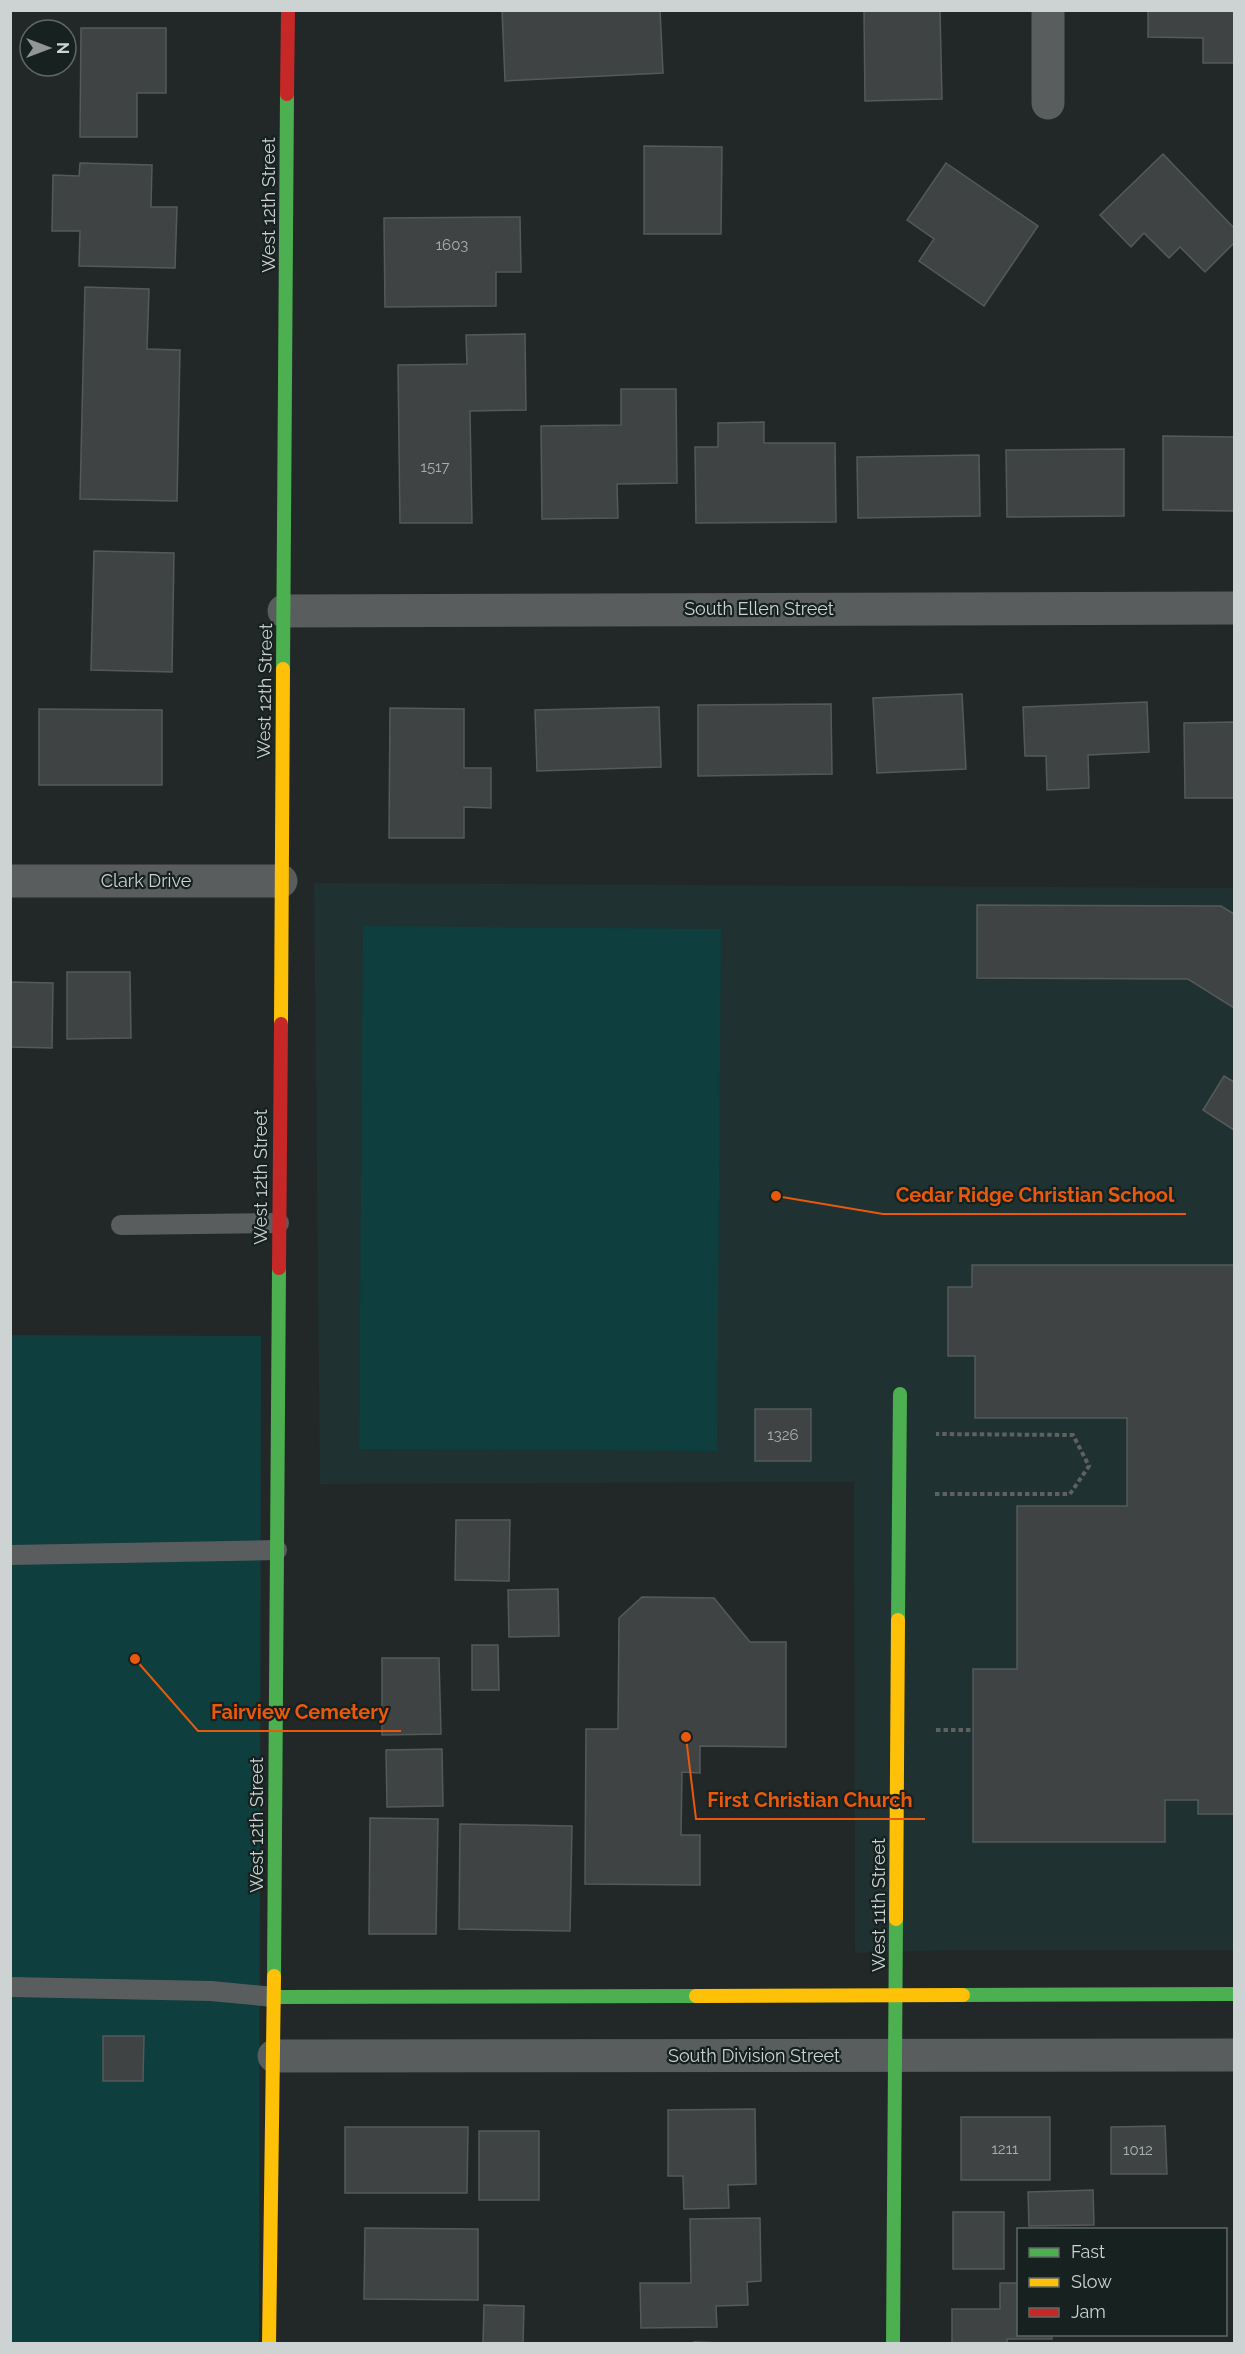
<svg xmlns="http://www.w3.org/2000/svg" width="1245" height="2354" font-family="Raleway,sans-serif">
	<rect width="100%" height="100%" fill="#222828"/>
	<polygon fill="#1f3130" points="314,883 1234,888 1234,1950 956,1950 855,1953 854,1482 320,1484"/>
	<g fill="#0e3e3d">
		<polygon points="363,926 721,929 717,1451 359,1449"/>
		<polygon points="11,1335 261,1336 259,2343 11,2344"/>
	</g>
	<g fill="#3f4343" stroke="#545a59" stroke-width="1.5">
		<polygon points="502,10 660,10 663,73 505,81"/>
		<polygon points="864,10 940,10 942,99 865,101"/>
		<polygon points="1148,10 1234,10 1234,63 1203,63 1203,38 1148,37"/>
		<polygon points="81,28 166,28 166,93 137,93 137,137 80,137"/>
		<polygon points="644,146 722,147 721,234 644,234"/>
		<polygon points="1163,154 1234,228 1234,243 1205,272 1180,247 1169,258 1144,233 1131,247 1100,215"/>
		<polygon points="80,163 152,165 151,207 177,207 175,268 79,266 80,231 52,231 53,175 79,176"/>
		<polygon points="946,163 1038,226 984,306 919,261 934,239 907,220"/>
		<polygon points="520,217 521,272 496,272 496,306 385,307 384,218"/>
		<polygon points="85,287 149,289 147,349 180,350 177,501 80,499"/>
		<polygon points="525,334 526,410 470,411 472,523 400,523 398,365 467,364 466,335"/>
		<polygon points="621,389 676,389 677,483 617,484 618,518 542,519 541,426 621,425"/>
		<polygon points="764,422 764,443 835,443 836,522 696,523 695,447 718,447 718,423"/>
		<polygon points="1163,436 1234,437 1234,511 1163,510"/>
		<polygon points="1124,449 1124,516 1007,517 1006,450"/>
		<polygon points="979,455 980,516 858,518 857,457"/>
		<polygon points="94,551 174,553 172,672 91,670"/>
		<polygon points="962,694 966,769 877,773 873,698"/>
		<polygon points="1147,702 1149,752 1088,755 1089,788 1047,790 1046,756 1025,756 1023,707"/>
		<polygon points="831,704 832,774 698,776 698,705"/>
		<polygon points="659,707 661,767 537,771 535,710"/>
		<polygon points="390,708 464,709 464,768 491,768 491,808 464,807 464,838 389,838"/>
		<polygon points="39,709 162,710 162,785 39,785"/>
		<polygon points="1234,722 1234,798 1185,798 1184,723"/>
		<polygon points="977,905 1221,906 1234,914 1234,1008 1188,979 977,978"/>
		<polygon points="67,972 130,972 131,1038 67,1039"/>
		<polygon points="10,982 53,983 52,1048 10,1047"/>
		<polygon points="1224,1076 1234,1082 1234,1130 1203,1110"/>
		<polygon points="972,1265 1234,1265 1234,1814 1198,1814 1198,1800 1165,1800 1165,1842 973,1842 973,1669 1017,1669 1017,1506 1127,1506 1127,1418 975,1418 975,1356 948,1356 948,1287 972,1287"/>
		<rect x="755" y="1409" width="56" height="52"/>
		<polygon points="456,1520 510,1520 509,1581 455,1580"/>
		<polygon points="558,1589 559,1636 509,1637 508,1590"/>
		<polygon points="642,1597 714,1598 750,1642 786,1642 786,1747 700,1746 700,1773 682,1772 681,1835 700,1835 700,1885 585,1884 586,1729 618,1729 619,1618"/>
		<polygon points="472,1645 498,1645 499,1690 472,1690"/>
		<polygon points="382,1658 439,1658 441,1734 382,1735"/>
		<polygon points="442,1749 443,1806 387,1807 386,1750"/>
		<polygon points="370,1818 438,1819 436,1934 369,1934"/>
		<polygon points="460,1824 572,1826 570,1931 459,1929"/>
		<polygon points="103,2036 144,2036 143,2081 103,2081"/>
		<polygon points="755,2109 756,2184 728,2185 729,2208 684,2209 683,2176 668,2176 668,2110"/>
		<rect x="961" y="2117" width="89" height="63"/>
		<polygon points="1165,2126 1167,2174 1111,2174 1111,2127"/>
		<polygon points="345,2127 468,2127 467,2193 345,2193"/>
		<rect x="479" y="2131" width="60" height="69"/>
		<polygon points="1093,2190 1094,2225 1029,2226 1028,2192"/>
		<rect x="953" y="2212" width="51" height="57"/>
		<polygon points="760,2218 761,2281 747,2282 748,2305 716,2306 717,2327 641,2328 640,2283 691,2283 690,2219"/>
		<polygon points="365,2228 478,2229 478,2300 364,2299"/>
		<polygon points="1000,2283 1018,2283 1018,2334 1051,2334 1052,2339 1007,2339 1007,2344 952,2344 952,2309 1000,2309"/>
		<polygon points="484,2305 524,2306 523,2344 483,2344"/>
		<polygon points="694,2342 755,2344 694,2344"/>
	</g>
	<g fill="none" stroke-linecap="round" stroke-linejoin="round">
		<g stroke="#5e6160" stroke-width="4" stroke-dasharray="4.5 3" stroke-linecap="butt">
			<polyline points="935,1494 1070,1494 1089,1466 1073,1435 936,1434"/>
			<polyline points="936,1730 973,1730"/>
		</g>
		<g stroke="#5a5d5d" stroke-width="20">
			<polyline points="121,1225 279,1223"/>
			<polyline points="10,1555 277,1550"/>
			<polyline points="10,1987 211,1991 274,1997"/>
		</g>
		<g stroke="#5a5d5d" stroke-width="33">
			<polyline points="1048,10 1048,103"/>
			<polyline points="284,611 1234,608"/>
			<polyline points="10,881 281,881"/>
			<polyline points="274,2056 1234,2055"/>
		</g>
		<g stroke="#4caf50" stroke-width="14">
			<polyline points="283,669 287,94"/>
			<polyline points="898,1620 900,1394"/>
			<polyline points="274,1976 279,1268"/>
			<polyline points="963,1995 1234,1994"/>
			<polyline points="274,1997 696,1996"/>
			<polyline points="893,2344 896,1919"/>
		</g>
		<g stroke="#ffc107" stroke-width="14">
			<polyline points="281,1024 283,669"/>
			<polyline points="896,1919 898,1620"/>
			<polyline points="696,1996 963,1995"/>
			<polyline points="269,2344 274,1976"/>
		</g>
		<g stroke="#c62828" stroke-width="14">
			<polyline points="287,94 288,10"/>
			<polyline points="279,1268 281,1024"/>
		</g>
	</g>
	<g text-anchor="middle" stroke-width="4.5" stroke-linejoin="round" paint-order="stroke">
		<g font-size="15" fill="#a9afae">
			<text x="452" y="250">1603</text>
			<text x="435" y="472">1517</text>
			<text x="783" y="1440">1326</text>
			<text x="1005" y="2154">1211</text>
			<text x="1138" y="2155">1012</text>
		</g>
		<g font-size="18" fill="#ccd3d2" stroke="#162120">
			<text transform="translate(269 205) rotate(-90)" y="6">West 12th Street</text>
			<text x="759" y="615">South Ellen Street</text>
			<text transform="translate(265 691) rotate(-89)" y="6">West 12th Street</text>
			<text x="146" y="887">Clark Drive</text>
			<text transform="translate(261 1177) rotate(-90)" y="6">West 12th Street</text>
			<text transform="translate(257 1825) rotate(-90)" y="6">West 12th Street</text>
			<text transform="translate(879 1905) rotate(-90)" y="6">West 11th Street</text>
			<text x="754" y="2062">South Division Street</text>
		</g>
	</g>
	<path fill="none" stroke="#e8590c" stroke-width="2" d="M776 1196L883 1214H1186M135 1659L198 1731H401M686 1737L696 1819H925"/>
	<g fill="#e8590c" stroke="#162120" stroke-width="2">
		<circle cx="776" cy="1196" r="6"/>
		<circle cx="135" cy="1659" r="6"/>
		<circle cx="686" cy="1737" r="6"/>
	</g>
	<g font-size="20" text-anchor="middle" font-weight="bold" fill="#e8590c" stroke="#162120" stroke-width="4.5" stroke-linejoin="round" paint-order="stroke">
		<text x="1035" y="1202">Cedar Ridge Christian School</text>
		<text x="300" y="1719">Fairview Cemetery</text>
		<text x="810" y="1807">First Christian Church</text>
	</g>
	<rect width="1245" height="2354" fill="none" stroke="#ccd3d2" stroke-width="24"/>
	<rect x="1017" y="2228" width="210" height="108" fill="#162120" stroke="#5f6867" stroke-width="1.5"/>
	<rect x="1029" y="2248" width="30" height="9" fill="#4caf50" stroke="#5f6867" stroke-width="1.5"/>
	<text x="1071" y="2258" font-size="18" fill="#ccd3d2">Fast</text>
	<rect x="1029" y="2278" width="30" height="9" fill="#ffc107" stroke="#5f6867" stroke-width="1.5"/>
	<text x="1071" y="2288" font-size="18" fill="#ccd3d2">Slow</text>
	<rect x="1029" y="2308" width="30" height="9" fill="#c62828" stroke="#5f6867" stroke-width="1.5"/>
	<text x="1071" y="2318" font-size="18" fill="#ccd3d2">Jam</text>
	<g transform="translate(48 48) rotate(90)"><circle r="28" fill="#162120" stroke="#5f6867" stroke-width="1.5"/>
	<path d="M0-4.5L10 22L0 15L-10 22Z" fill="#909796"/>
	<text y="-9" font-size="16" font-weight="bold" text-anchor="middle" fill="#ccd3d2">N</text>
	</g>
</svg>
